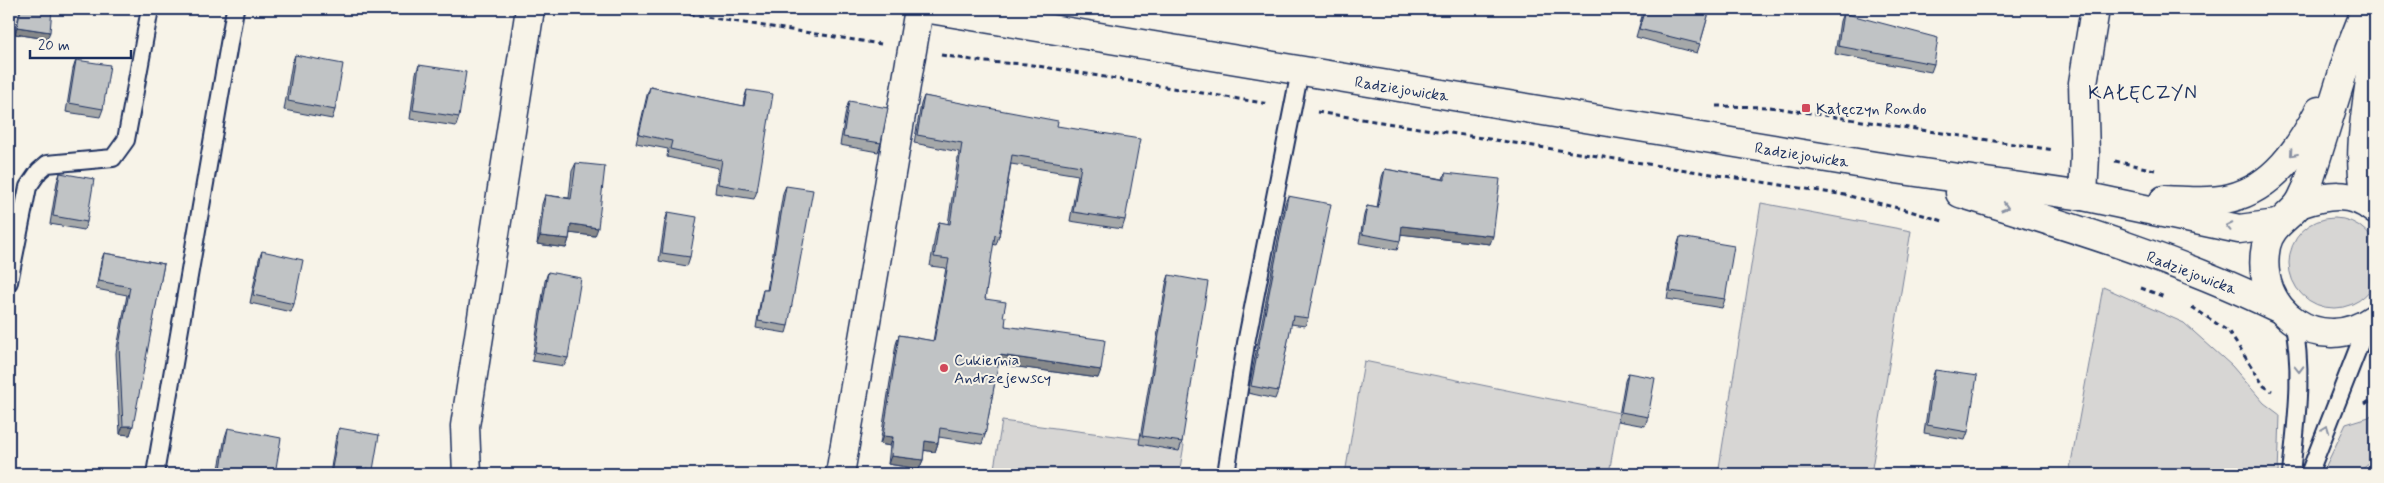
<svg xmlns="http://www.w3.org/2000/svg" width="2384" height="483" font-family="Mynerve,sans-serif">
	<rect width="100%" height="100%" fill="#f7f3e8"/>
	<filter id="ink" filterUnits="userSpaceOnUse"><feTurbulence type="fractalNoise" baseFrequency=".02" numOctaves="2"/><feDisplacementMap in="SourceGraphic" scale="10" xChannelSelector="R" yChannelSelector="G"/><feConvolveMatrix kernelMatrix="1 2 1 2 8 2 1 2 1" color-interpolation-filters="sRGB"/></filter>
	<g filter="url(#ink)">
		<g fill="#d7d6d4" stroke="#798299">
			<polygon points="1761,203 1911,231 1871,474 1718,474"/>
			<circle cx="2334" cy="263" r="45"/>
			<polygon points="2103,287 2184,323 2232,366 2264,403 2280,415 2278,474 2069,474"/>
			<polygon points="1364,361 1619,413 1609,474 1345,474"/>
			<polygon points="2375,412 2375,459 2356,474 2322,474 2346,424 2369,417"/>
			<polygon points="1002,421 1184,445 1179,474 993,474"/>
		</g>
		<g fill="none" stroke-linecap="round" stroke-linejoin="round">
			<defs>
				<g id="service">
					<polyline points="9,282 28,187 39,171 47,164 113,158 126,140 150,9"/>
					<polyline points="155,474 235,9"/>
					<polyline points="1226,474 1246,343 1300,71"/>
					<path d="M 2291,474 C 2296,423 2304,372 2293,321"/>
					<polyline points="2309,474 2368,323"/>
				</g>
				<g id="minor">
					<polyline points="2083,196 2085,155 2083,83 2095,9"/>
					<polyline points="467,474 465,426 530,9"/>
					<polyline points="840,474 919,9"/>
				</g>
				<g id="secondary">
					<polyline points="930,9 1875,166 2083,196 2239,229 2277,224"/>
					<path d="M 2366,9 L 2350,50 L 2307,188 C 2304,193 2302,200 2298,205 C 2287,219 2270,226 2266,246 C 2253,312 2320,358 2375,318"/>
					<path d="M 1960,193 C 2068,226 2177,259 2280,309"/>
					<path d="M 2164,200 C 2186,201 2209,203 2230,198 C 2273,188 2300,148 2319,111"/>
					<path d="M 2299,204 C 2326,195 2351,190 2375,210"/>
					<path d="M 2370,206 C 2352,163 2370,92 2375,45"/>
				</g>
			</defs>
			<use href="#service" stroke="#1b2f5e" stroke-width="20"/>
			<use href="#minor" stroke="#1b2f5e" stroke-width="31"/>
			<use href="#secondary" stroke="#1b2f5e" stroke-width="31"/>
			<g stroke="#1b2f5e" stroke-width="3" stroke-dasharray="5 4" stroke-linecap="butt">
				<polyline points="654,9 881,44"/>
				<polyline points="941,55 984,62 1026,64 1269,104"/>
				<polyline points="1716,106 1770,107 2054,150"/>
				<polyline points="1317,112 1845,195 1910,211 1943,221"/>
				<polyline points="2115,161 2155,170"/>
				<polyline points="2141,288 2165,297"/>
				<polyline points="2192,307 2229,332 2264,386 2272,391"/>
				<polyline points="2365,404 2375,397"/>
			</g>
			<use href="#service" stroke="#f7f3e8" stroke-width="16"/>
			<use href="#minor" stroke="#f7f3e8" stroke-width="28"/>
			<use href="#secondary" stroke="#f7f3e8" stroke-width="28"/>
		</g>
		<g fill="#a5a8a9" stroke="#1b2f5e">
			<polygon points="20,9 52,9 47,39 15,34"/>
			<polygon points="56,9 66,9 65,11"/>
			<polygon points="1644,9 1710,9 1700,44 1697,53 1636,37"/>
			<polygon points="1843,13 1934,64 1931,72 1835,54 1840,21"/>
			<polygon points="295,55 335,110 332,119 284,110 292,63"/>
			<polygon points="76,60 103,109 100,117 66,112 73,69"/>
			<polygon points="419,65 459,117 456,126 410,119 416,73"/>
			<polygon points="650,87 743,106 744,99 747,90 757,191 754,199 715,193 718,168 667,157 668,149 636,143 647,95"/>
			<polygon points="924,96 1057,126 1125,220 1122,229 1070,221 1078,175 1011,164 999,236 996,245 993,244 985,299 1003,317 1005,326 1098,378 998,364 985,435 982,444 939,437 938,443 935,452 924,450 923,460 919,469 888,464 890,446 880,444 896,344 899,335 933,341 946,268 930,266 936,231 939,222 948,224 959,152 914,143 921,104"/>
			<polygon points="849,101 881,143 878,152 840,145 846,110"/>
			<polygon points="576,163 595,236 570,233 569,239 566,248 537,244 542,204 545,195 569,198 572,171"/>
			<polygon points="1385,169 1443,179 1445,173 1490,244 1401,234 1400,241 1397,250 1359,243 1364,215 1367,206 1377,208 1382,177"/>
			<polygon points="60,173 87,222 84,230 50,224 57,182"/>
			<polygon points="786,186 788,326 786,333 756,328 761,297 763,290 767,290 783,193"/>
			<polygon points="1288,196 1308,318 1305,326 1291,324 1278,391 1275,399 1248,393 1285,203"/>
			<polygon points="668,212 690,257 687,266 659,261 665,221"/>
			<polygon points="1680,237 1725,299 1722,308 1667,299 1677,246"/>
			<polygon points="262,251 294,304 291,312 250,303 259,259"/>
			<polygon points="104,253 164,264 130,435 120,434 116,353 127,295 96,289 101,261"/>
			<polygon points="548,272 568,358 564,366 532,361 545,281"/>
			<polygon points="1169,275 1182,442 1179,451 1139,444 1166,284"/>
			<polygon points="1935,370 1968,432 1965,440 1924,433 1932,378"/>
			<polygon points="1628,373 1648,417 1645,426 1618,421 1625,381"/>
			<polygon points="228,428 275,474 218,474 225,437"/>
			<polygon points="339,428 373,470 372,474 330,474 336,436"/>
		</g>
		<g fill="#86888a" stroke="#1b2f5e">
			<polygon points="17,27 50,32 47,39 15,34"/>
			<polygon points="571,224 598,228 595,236 568,233"/>
			<polygon points="1402,226 1493,236 1490,244 1399,234"/>
			<polygon points="540,236 569,239 566,248 537,244"/>
			<polygon points="1000,355 1101,370 1098,378 996,364"/>
			<polygon points="123,426 133,426 130,435 120,434"/>
			<polygon points="883,436 893,437 890,446 880,444"/>
			<polygon points="925,441 938,443 935,452 922,450"/>
			<polygon points="891,456 923,460 919,469 888,464"/>
		</g>
		<g fill="#c0c3c5" stroke="#1b2f5e">
			<polygon points="21,9 52,9 50,32 17,27"/>
			<polygon points="1645,9 1710,9 1700,44 1639,29"/>
			<polygon points="1843,13 1938,38 1934,64 1838,46"/>
			<polygon points="295,55 343,64 335,110 288,101"/>
			<polygon points="76,60 110,65 103,109 69,103"/>
			<polygon points="419,65 466,72 459,117 413,110"/>
			<polygon points="650,87 744,106 747,90 773,94 757,191 718,184 722,160 670,149 672,141 639,134"/>
			<polygon points="924,96 1058,121 1057,126 1140,139 1125,220 1073,212 1081,166 1012,155 999,236 995,235 985,299 1006,302 1003,317 1006,317 1005,326 1105,340 1101,370 1000,355 985,435 940,428 938,443 925,441 923,460 891,456 893,437 883,436 899,335 934,341 949,259 934,257 939,222 950,224 962,143 917,135"/>
			<polygon points="849,101 888,108 881,143 843,137"/>
			<polygon points="576,163 605,166 598,228 571,224 569,239 540,236 545,195 571,199"/>
			<polygon points="1385,169 1445,180 1445,173 1500,179 1493,236 1402,226 1400,241 1362,234 1367,206 1378,208"/>
			<polygon points="60,173 94,179 87,222 53,216"/>
			<polygon points="786,186 813,190 788,326 758,321 763,290 768,290"/>
			<polygon points="1288,196 1331,204 1308,318 1293,316 1278,391 1251,386"/>
			<polygon points="668,212 697,217 690,257 662,253"/>
			<polygon points="1680,237 1734,246 1725,299 1670,291"/>
			<polygon points="262,251 303,260 294,304 253,295"/>
			<polygon points="104,253 164,264 133,426 123,426 119,345 130,287 99,281"/>
			<polygon points="548,272 581,278 568,358 535,352"/>
			<polygon points="1169,275 1208,282 1182,442 1142,436"/>
			<polygon points="1935,370 1977,376 1968,432 1927,425"/>
			<polygon points="1628,373 1655,378 1648,417 1621,412"/>
			<polygon points="228,428 281,438 275,474 220,474"/>
			<polygon points="339,428 379,435 373,470 366,468 365,474 331,474"/>
		</g>
		<defs><path id="oneway-chevron" d="M-2-3.5L2.5 0L-2 3.5" fill="none" stroke-width="1.6" stroke-linecap="round" stroke-linejoin="round" transform="scale(1.25)"/></defs>
		<g stroke="#8991a3">
			<use href="#oneway-chevron" transform="translate(2293 153) rotate(131)"/>
			<use href="#oneway-chevron" transform="translate(2005 207) rotate(17)"/>
			<use href="#oneway-chevron" transform="translate(2229 226) rotate(-168)"/>
			<use href="#oneway-chevron" transform="translate(2299 369) rotate(89)"/>
			<use href="#oneway-chevron" transform="translate(2326 429) rotate(-69)"/>
		</g>
	</g>
	<g fill="#d1495b" stroke="#f7f3e8" stroke-width="2">
		<rect x="1801" y="103" width="10" height="10" rx="2.5"/>
		<circle cx="944" cy="368" r="5"/>
	</g>
	<g text-anchor="middle" stroke-width="4" stroke-linejoin="round" paint-order="stroke">
		<g font-size="16" fill="#1b2f5e" stroke="#f7f3e8">
			<text transform="translate(1402 88) rotate(9)" y="6">Radziejowicka</text>
			<text transform="translate(1802 154) rotate(9)" y="6">Radziejowicka</text>
			<text transform="translate(2192 272) rotate(21)" y="6">Radziejowicka</text>
		</g>
		<g font-size="16" fill="#1b2f5e" stroke="#f7f3e8" text-anchor="start">
			<text x="1816" y="114">Kałęczyn Rondo</text>
			<text x="954" y="365">Cukiernia<tspan x="954" dy="18">Andrzejewscy</tspan></text>
		</g>
		<g font-size="19" letter-spacing="1" fill="#1b2f5e" stroke="#f7f3e8">
			<text x="2143" y="99">KAŁĘCZYN</text>
		</g>
	</g>
	<rect width="2384" height="483" fill="none" stroke="#f7f3e8" stroke-width="30"/>
	<rect x="15" y="15" width="2354" height="453" fill="none" stroke="#1b2f5e" stroke-width="2" filter="url(#ink)"/>
	<path d="M30 50v8h101v-8" fill="none" stroke="#1b2f5e" stroke-width="2.5"/>
	<text x="38" y="50" font-size="15" fill="#1b2f5e" stroke="#f7f3e8" stroke-width="4" paint-order="stroke">20 m</text>
</svg>
